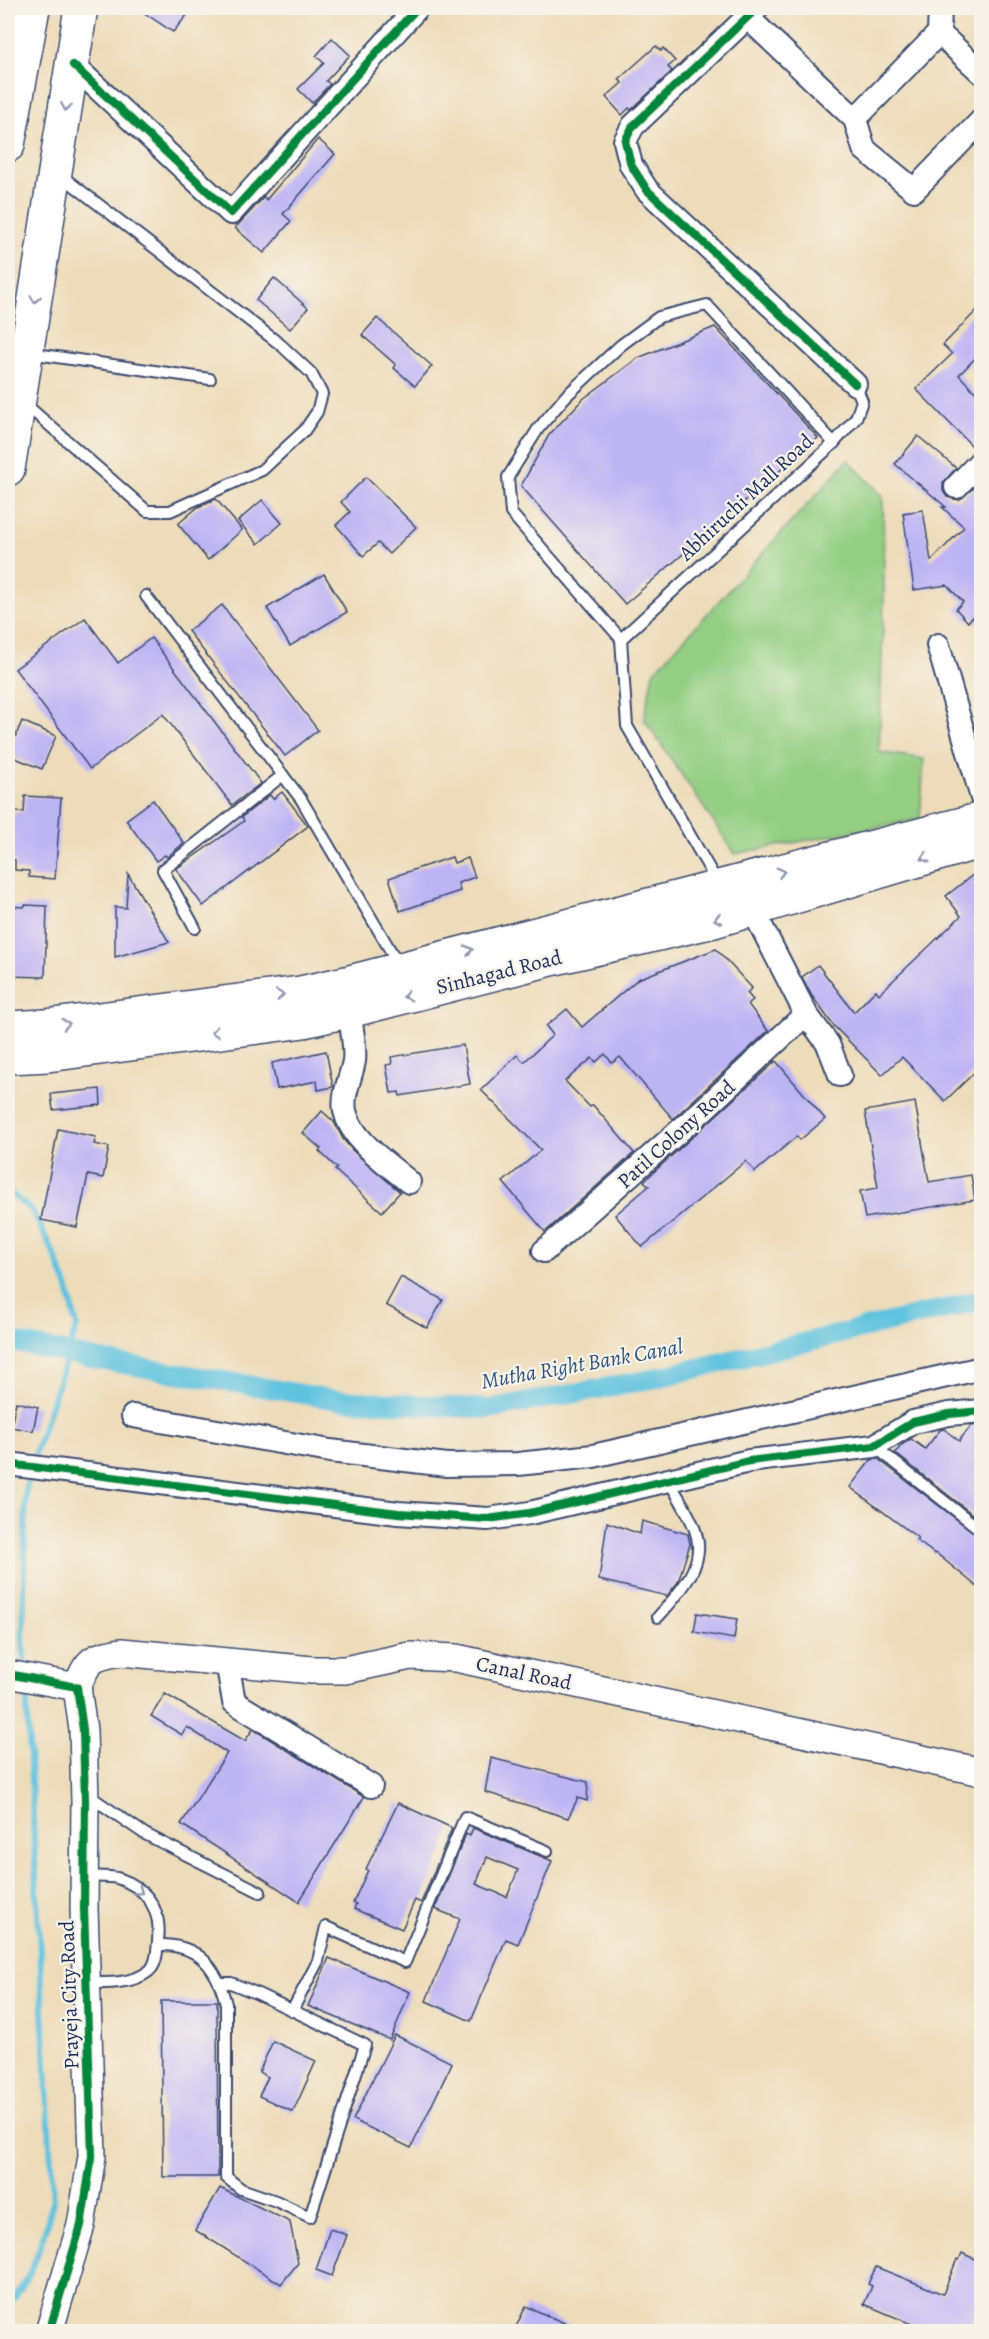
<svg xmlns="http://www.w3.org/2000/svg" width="989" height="2339" font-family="Alegreya,serif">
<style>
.green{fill:#93ce82;stroke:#577e70;stroke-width:1.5}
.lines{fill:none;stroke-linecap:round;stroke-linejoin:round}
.stream{stroke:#5fc2de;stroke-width:6}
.canal{stroke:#5fc2de;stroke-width:20}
.building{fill:#bdb4f4;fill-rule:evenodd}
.service-casing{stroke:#3a496c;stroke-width:14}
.minor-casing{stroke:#3a496c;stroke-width:26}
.tertiary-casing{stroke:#3a496c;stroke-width:30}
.primary-casing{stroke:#3a496c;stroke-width:36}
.trunk-casing{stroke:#3a496c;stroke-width:36}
.service{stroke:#fff;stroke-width:10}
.minor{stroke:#fff;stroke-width:22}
.tertiary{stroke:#fff;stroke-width:27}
.primary{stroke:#fff;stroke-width:33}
.trunk{stroke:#fff;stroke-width:33}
.cycleway-casing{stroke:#f7f3e8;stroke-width:11}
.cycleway{stroke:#00873e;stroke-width:8}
.oneway{stroke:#8d97ae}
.labels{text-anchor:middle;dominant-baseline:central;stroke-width:4.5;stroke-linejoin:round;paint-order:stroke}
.street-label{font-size:21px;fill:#1b2f5e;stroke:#f7f3e8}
.water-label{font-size:22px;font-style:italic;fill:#2c547e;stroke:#f7f3e8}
</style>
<rect width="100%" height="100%" fill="#f7f3e8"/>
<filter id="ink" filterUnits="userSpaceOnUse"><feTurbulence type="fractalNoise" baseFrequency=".0167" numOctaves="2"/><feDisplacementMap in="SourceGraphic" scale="12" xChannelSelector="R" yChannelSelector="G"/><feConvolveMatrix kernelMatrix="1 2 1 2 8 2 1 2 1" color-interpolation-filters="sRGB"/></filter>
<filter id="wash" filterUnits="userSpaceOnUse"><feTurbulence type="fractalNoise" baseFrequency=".008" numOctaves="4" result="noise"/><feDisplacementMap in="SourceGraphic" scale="24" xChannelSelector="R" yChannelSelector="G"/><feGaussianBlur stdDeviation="1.35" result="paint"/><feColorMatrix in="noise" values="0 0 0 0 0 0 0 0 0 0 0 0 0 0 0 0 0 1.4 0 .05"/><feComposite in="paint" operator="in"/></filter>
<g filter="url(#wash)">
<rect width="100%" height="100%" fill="#eddcba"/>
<polygon class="green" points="848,460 883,496 884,593 879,752 924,759 920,819 735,854 644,719 653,673"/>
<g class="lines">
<g class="stream">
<polyline points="8,1191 33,1212 55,1256 68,1289 77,1326 32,1463"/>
<polyline points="25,1672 23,1637 26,1489 30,1473"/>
<path d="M8 2305C35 2277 42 2239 53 2202L26 1685"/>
</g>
<polyline class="canal" points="8,1341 110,1362 338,1400 489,1409 652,1379 982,1300"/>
</g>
<g id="blocks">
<g class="building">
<polygon points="137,8 193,8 173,32"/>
<polygon points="332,38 350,55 326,81 330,84 312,103 298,89 324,63 316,56"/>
<polygon points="656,46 661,51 663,48 675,61 668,67 672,71 631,110 629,108 622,115 606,97 622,83 619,79"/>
<polygon points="318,139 335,154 283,214 291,221 264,253 235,228 264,197 266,200"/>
<polygon points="274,278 308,308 290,329 256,300"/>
<polygon points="981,306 981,352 959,375 981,398 981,447 975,449 916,389 952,354 943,345"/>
<polygon points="377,318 432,366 415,386 394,368 396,365 362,335"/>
<polygon points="715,327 818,438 625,604 521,486 549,435 583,399 638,358"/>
<polygon points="918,436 956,468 943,483 943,491 947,497 959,500 977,485 981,489 981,627 972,617 968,622 956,609 963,602 947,585 914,590 903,513 923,510 931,561 964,527 942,507 946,507 895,464"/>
<polygon points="366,477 416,527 389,554 378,543 363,556 336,525 350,512 341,502"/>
<polygon points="216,499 242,530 208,560 178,524 198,507"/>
<polygon points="262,500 282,523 258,544 238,521"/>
<polygon points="324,574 347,612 290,646 267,608"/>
<polygon points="222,605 318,730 285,756 188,631"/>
<polygon points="85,618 118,663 151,638 261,783 232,805 163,714 90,769 15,669"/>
<polygon points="22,721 56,736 42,769 8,755"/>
<polygon points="282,792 308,826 203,906 176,869 244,821 242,817 270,795 273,799"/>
<polygon points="25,796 61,798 55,879 29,877 29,871 15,870 15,860 8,859 8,816 15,817 15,812 24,812"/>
<polygon points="153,800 184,843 167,857 165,855 156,861 126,820"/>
<polygon points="452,857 454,863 468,858 475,877 458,883 460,891 400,911 389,878"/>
<polygon points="128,874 169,942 115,957 115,907 126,908"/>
<polygon points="974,874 981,883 981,1066 945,1101 902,1057 882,1075 833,1025 812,996 802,977 818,965 854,1012 876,990 879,994 961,916 946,896"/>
<polygon points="25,905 47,906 45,977 8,976 8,906 24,907"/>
<polygon points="716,949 752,988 747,993 753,1000 748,1004 768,1031 673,1119 620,1057 612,1063 605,1054 596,1062 592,1058 565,1081 590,1107 593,1105 634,1153 545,1232 503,1182 541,1150 481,1090 517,1055 524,1062 553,1035 546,1026 567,1009 582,1027 638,979"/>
<polygon points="463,1045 470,1084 400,1096 399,1092 391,1093 386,1065 392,1064 391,1057"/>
<polygon points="326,1051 333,1087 318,1090 317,1081 277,1089 272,1063"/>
<polygon points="776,1061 825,1119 800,1140 797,1136 755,1172 746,1161 642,1247 615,1215 649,1186 644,1181"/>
<polygon points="100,1089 101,1105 53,1110 51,1094"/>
<polygon points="915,1102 929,1182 971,1175 975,1200 865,1218 860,1191 878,1188 865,1111"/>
<polygon points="322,1111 334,1122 343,1139 353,1151 400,1192 382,1212 335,1170 337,1168 319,1151 321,1149 303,1133"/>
<polygon points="58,1129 96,1137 94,1144 109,1147 103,1178 88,1175 77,1227 41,1220"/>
<polygon points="401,1277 443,1300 427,1328 386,1305"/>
<polygon points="16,1402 38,1407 33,1431 11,1427"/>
<polygon points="981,1425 981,1521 895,1453 902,1445 911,1439 925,1449 940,1430 944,1429 959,1441 971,1426"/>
<polygon points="878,1459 981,1538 981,1590 936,1553 935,1554 916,1540 918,1538 850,1487 871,1460"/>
<polygon points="642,1521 688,1534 690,1544 678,1582 667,1596 599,1580 607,1522 640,1534"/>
<polygon points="697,1613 737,1619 734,1639 694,1632"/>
<polygon points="165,1694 245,1741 253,1729 364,1797 299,1902 181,1824 227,1753 187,1727 182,1735 151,1716"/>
<polygon points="491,1758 588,1782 587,1801 578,1798 568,1818 485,1792"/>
<polygon points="398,1803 452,1828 421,1903 415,1900 402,1929 354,1909 356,1904 353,1903 368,1870 366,1869"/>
<path d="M473 1828 552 1861 518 1944 506 1939 471 2021 426 2001 460 1919 435 1909 466 1834 470 1836ZM487 1857 518 1870 507 1897 476 1884Z"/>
<polygon points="329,1958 410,1992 390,2040 308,2006"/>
<polygon points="161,2001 217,2001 218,2177 163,2177"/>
<polygon points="395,2035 452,2063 411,2148 353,2120"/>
<polygon points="273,2041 316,2061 293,2112 259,2096 268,2077 259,2072"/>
<polygon points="220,2188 290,2222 298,2263 281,2284 195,2230"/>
<polygon points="330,2229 347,2235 332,2276 316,2270"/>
<polygon points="962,2253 981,2262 981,2331 928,2331 864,2304 872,2286 868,2284 876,2267 943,2294 957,2259 959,2260"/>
<polygon points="526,2306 582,2331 514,2331"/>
</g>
</g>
</g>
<g filter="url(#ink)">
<use href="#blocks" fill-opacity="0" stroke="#3a496c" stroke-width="1.5"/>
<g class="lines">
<defs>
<g id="service">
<polyline points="29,353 210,379"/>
<polyline points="24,403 147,511 170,511 262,470 304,431 317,412 322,394 311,373 281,345 59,174"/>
<polyline points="146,596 301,799 399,965"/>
<polyline points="621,639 834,443 856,418 862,401 855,384"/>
<polyline points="717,882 627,726 621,639 511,513 508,477 538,429 566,396 621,345 659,317 707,305 834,443"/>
<polyline points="195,928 163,870 283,775"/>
<polyline points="874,1446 982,1531"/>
<path d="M658 1617C679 1593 708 1564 695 1530 689 1512 677 1496 668 1479"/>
<polyline points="88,1795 145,1834 260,1892"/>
<path d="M85 1876C95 1877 107 1876 117 1878 147 1887 162 1910 158 1941 157 1951 157 1964 149 1971 133 1984 105 1984 87 1982"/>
<path d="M158 1945C199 1944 217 1967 226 2004V2177L241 2189 276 2201 310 2217 365 2045 256 1993 231 1983H221"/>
<polyline points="292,2011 318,1961 326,1927 405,1962 465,1817 547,1851"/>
</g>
<g id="minor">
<polyline points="757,8 633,126 625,141 631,165 647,190 855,384"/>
<polyline points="940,8 939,33 982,73"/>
<polyline points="747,17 855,119 864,149 914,190 982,120"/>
<polyline points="73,65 231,213 417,8"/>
<polyline points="855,119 939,33"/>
<polyline points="956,487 982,460"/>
<polyline points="938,645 982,798"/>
<polyline points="753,910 806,1014 828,1044 840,1075"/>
<path d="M349 1011C351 1026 356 1046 354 1061 351 1078 342 1094 345 1111 351 1140 388 1164 409 1182"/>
<polyline points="544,1251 704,1109 806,1014"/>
<polyline points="133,1416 330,1451 447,1465 518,1464 593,1456 982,1368"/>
<polyline points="8,1464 398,1513 488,1519 530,1513 749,1461 874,1446 913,1422 949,1414 982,1411"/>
<polyline points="227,1661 234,1702 371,1786"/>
</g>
<g id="tertiary">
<polyline points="8,1674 77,1687 83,1730 85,1801 84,1908 92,2156 81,2225 49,2332"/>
<path d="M77 1687C88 1659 92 1657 121 1652L312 1670H345L410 1656 456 1658 982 1772"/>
</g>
<g id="primary">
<polyline points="8,1028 45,1026 300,993 350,982 982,819"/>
<polyline points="8,1057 48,1055 304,1021 357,1009 543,961 714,921 982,841"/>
</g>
<g id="trunk">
<polyline points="8,145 33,8"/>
<polyline points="8,469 81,8"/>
</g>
</defs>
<use href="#service" class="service-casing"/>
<use href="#minor" class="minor-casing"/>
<use href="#tertiary" class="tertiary-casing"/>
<use href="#primary" class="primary-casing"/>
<use href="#trunk" class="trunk-casing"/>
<use href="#service" class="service"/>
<use href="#minor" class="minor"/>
<use href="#tertiary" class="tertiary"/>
<use href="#primary" class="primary"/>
<use href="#trunk" class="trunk"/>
<defs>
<g id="cycleway">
<polyline points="757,8 633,126 625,141 631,165 647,190 855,384"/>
<polyline points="73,65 231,213 417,8"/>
<polyline points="8,1464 398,1513 488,1519 530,1513 749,1461 874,1446 913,1422 949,1414 982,1411"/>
<polyline points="8,1674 77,1687 83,1730 85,1801 84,1908 92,2156 81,2225 49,2332"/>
</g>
</defs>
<use href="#cycleway" class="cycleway-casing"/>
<use href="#cycleway" class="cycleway"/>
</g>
<defs><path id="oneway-chevron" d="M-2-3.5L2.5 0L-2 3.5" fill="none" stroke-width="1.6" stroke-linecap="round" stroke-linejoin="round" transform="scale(1.5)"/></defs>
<g class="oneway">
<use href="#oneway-chevron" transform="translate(66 107) rotate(99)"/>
<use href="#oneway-chevron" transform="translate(35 299) rotate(99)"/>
<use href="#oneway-chevron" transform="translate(925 858) rotate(163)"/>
<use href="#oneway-chevron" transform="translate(781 872) rotate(-15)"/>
<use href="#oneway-chevron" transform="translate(718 919) rotate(165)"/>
<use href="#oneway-chevron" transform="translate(469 950) rotate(-14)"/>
<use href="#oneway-chevron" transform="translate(280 995) rotate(-8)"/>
<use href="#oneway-chevron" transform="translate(407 996) rotate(165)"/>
<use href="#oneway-chevron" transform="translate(66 1024) rotate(-8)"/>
<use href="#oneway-chevron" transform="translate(215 1032) rotate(172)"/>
<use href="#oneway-chevron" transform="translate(139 1891) rotate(37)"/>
</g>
</g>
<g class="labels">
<g class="street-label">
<text transform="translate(746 497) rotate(-43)">Abhiruchi Mall Road</text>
<text transform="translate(499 972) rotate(-14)">Sinhagad Road</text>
<text transform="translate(676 1134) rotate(-42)">Patil Colony Road</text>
<text transform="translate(524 1673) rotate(12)">Canal Road</text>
<text transform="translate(69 1995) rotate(-92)">Prayeja City Road</text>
</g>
<g class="water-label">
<text transform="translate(582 1364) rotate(-10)">Mutha Right Bank Canal</text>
</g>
</g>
<rect width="989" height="2339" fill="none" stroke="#f7f3e8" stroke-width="30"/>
</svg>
